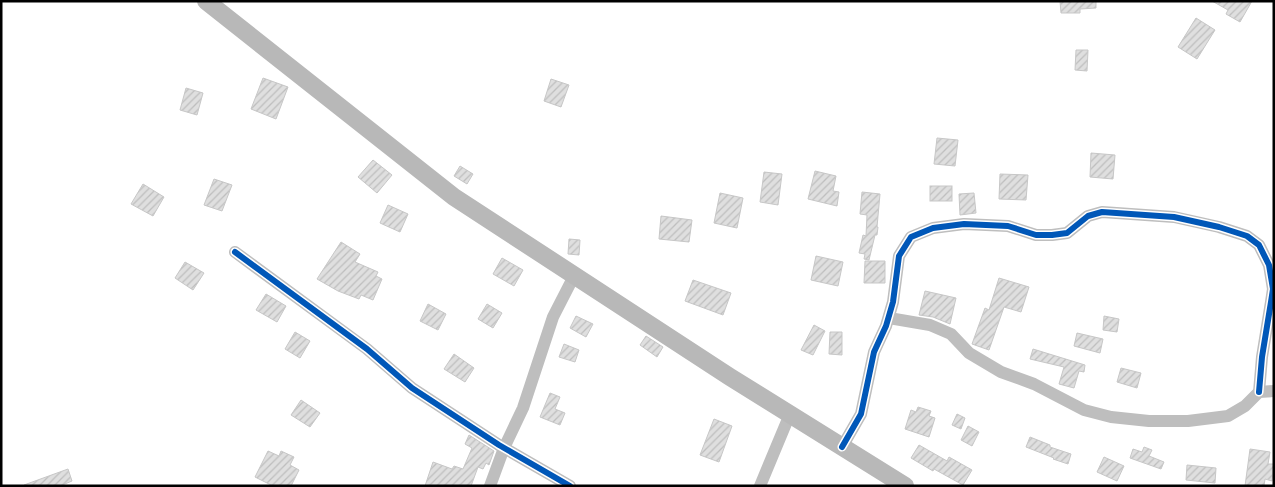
<svg xmlns="http://www.w3.org/2000/svg" width="1275" height="487" font-family="'Roboto Condensed',sans-serif">
<style>
.building{fill:url(#building-hatch);stroke:#c7c7c7}
.lines{fill:none;stroke-linecap:round;stroke-linejoin:round}
.street{stroke:#bebebe;stroke-width:12}
.secondary{stroke:#b8b8b8;stroke-width:18}
.cycleway-casing{stroke:#fff;stroke-width:9}
.cycleway{stroke:#0057b8;stroke-width:6}
</style>
<defs>
<pattern id="building-hatch" width="6" height="6" patternUnits="userSpaceOnUse" patternTransform="scale(1.25)"><rect width="6" height="6" fill="#dfdfdf"/><path d="M-1 1l2-2M0 6l6-6M5 7l2-2" fill="none" stroke="#bebebe"/></pattern>
</defs>
<rect width="100%" height="100%" fill="#fff"/>
<g class="building">
<polygon points="1060,1 1096,1 1096,8 1080,9 1080,13 1061,13"/>
<polygon points="1212,1 1252,1 1240,22 1226,14 1228,10"/>
<polygon points="1196,18 1215,30 1197,59 1178,47"/>
<polygon points="1076,50 1088,50 1087,71 1075,70"/>
<polygon points="263,78 288,87 276,119 251,109"/>
<polygon points="551,79 569,85 561,107 544,101"/>
<polygon points="186,88 203,93 197,115 180,110"/>
<polygon points="937,138 958,140 955,166 934,164"/>
<polygon points="1091,153 1115,155 1113,179 1090,177"/>
<polygon points="373,160 392,175 377,193 358,177"/>
<polygon points="460,166 473,174 467,184 454,176"/>
<polygon points="815,171 836,176 833,191 839,192 837,206 808,199"/>
<polygon points="764,172 782,174 778,205 760,202"/>
<polygon points="1000,174 1028,175 1026,200 999,199"/>
<polygon points="214,179 232,185 222,211 204,205"/>
<polygon points="143,184 164,197 153,216 131,204"/>
<rect x="930" y="186" width="22" height="15"/>
<polygon points="862,192 880,194 877,227 878,227 877,235 875,235 869,260 864,259 865,254 859,253 863,235 866,236 867,215 860,214"/>
<polygon points="720,193 743,198 737,228 714,223"/>
<polygon points="974,193 976,213 960,215 959,194"/>
<polygon points="388,205 408,214 400,232 380,223"/>
<polygon points="661,216 692,220 689,242 659,239"/>
<polygon points="569,239 580,240 579,255 568,254"/>
<polygon points="341,242 360,254 355,262 378,272 376,276 382,279 373,300 361,295 359,299 338,291 317,279"/>
<polygon points="816,256 843,262 838,286 811,280"/>
<polygon points="502,258 523,270 514,286 493,274"/>
<polygon points="865,261 885,261 885,283 864,283"/>
<polygon points="185,262 204,273 193,290 175,278"/>
<polygon points="999,278 1029,287 1021,312 1004,307 989,350 972,344 985,308 989,310"/>
<polygon points="693,280 731,293 723,315 685,301"/>
<polygon points="925,291 956,298 950,324 933,317 919,315"/>
<polygon points="266,294 286,306 277,322 256,310"/>
<polygon points="428,304 446,314 438,330 420,321"/>
<polygon points="487,304 502,313 493,328 478,319"/>
<polygon points="576,316 593,324 586,337 570,328"/>
<polygon points="1104,316 1119,319 1117,332 1103,330"/>
<polygon points="814,325 825,331 813,355 801,350"/>
<polygon points="295,332 310,341 300,358 285,349"/>
<polygon points="830,332 842,332 842,355 829,354"/>
<polygon points="1077,333 1103,339 1100,353 1074,346"/>
<polygon points="646,336 663,347 657,357 640,345"/>
<polygon points="564,344 579,350 575,362 559,357"/>
<polygon points="1033,349 1085,365 1084,372 1079,371 1074,388 1059,384 1064,367 1030,359"/>
<polygon points="454,354 474,368 465,382 444,369"/>
<polygon points="1121,368 1141,373 1137,388 1117,382"/>
<polygon points="550,393 560,397 555,409 565,413 560,425 540,417"/>
<polygon points="301,400 320,413 310,427 291,415"/>
<polygon points="918,407 931,411 929,416 935,418 929,437 905,429 911,410 916,412"/>
<polygon points="957,414 965,418 961,429 952,425"/>
<polygon points="714,419 732,426 719,462 700,455"/>
<polygon points="968,426 979,432 972,446 961,440"/>
<polygon points="469,435 494,451 489,465 486,463 483,469 478,467 471,486 425,486 433,462 452,469 454,466 463,469 472,448 465,444"/>
<polygon points="1030,437 1050,445 1050,447 1071,454 1068,464 1053,459 1054,458 1026,447"/>
<polygon points="919,445 947,461 949,457 972,470 963,485 934,469 933,471 911,458"/>
<polygon points="1144,447 1152,450 1149,456 1164,462 1161,469 1130,458 1133,449 1142,452"/>
<polygon points="1250,449 1270,452 1268,464 1274,464 1272,481 1265,479 1264,486 1245,486"/>
<polygon points="268,451 279,456 281,451 294,457 290,465 299,470 291,486 273,486 255,477"/>
<polygon points="1104,457 1124,466 1117,481 1097,472"/>
<polygon points="1187,465 1216,468 1215,483 1186,480"/>
<polygon points="68,469 72,481 60,486 25,486 24,485"/>
</g>
<g class="lines">
<g class="street">
<polyline points="235,252 367,349 412,388 499,445 570,486"/>
<polyline points="889,318 930,325 951,334 969,353 1001,372 1034,384 1084,410 1111,417 1149,421 1188,421 1228,416 1245,406 1259,392 1274,391"/>
<polyline points="842,447 861,414 874,352 886,326 893,302 899,256 911,237 933,228 964,224 1008,226 1036,235 1052,235 1067,233 1088,216 1102,212 1174,217 1219,227 1247,236 1259,245 1269,265 1273,289 1271,302 1262,357 1259,392"/>
<polyline points="490,486 504,448 523,408 553,317 574,276"/>
<polyline points="760,486 790,414"/>
</g>
<polyline class="secondary" points="206,1 454,197 730,377 905,486"/>
<defs>
<g id="cycleway">
<polyline points="235,252 367,349 412,388 499,445 570,486"/>
<polyline points="842,447 861,414 874,352 886,326 893,302 899,256 911,237 933,228 964,224 1008,226 1036,235 1052,235 1067,233 1088,216 1102,212 1174,217 1219,227 1247,236 1259,245 1269,265 1273,289 1271,302 1262,357 1259,392"/>
</g>
</defs>
<use href="#cycleway" class="cycleway-casing"/>
<use href="#cycleway" class="cycleway"/>
</g>
<rect width="1275" height="487" fill="none" stroke="#000000" stroke-width="5"/>
</svg>
